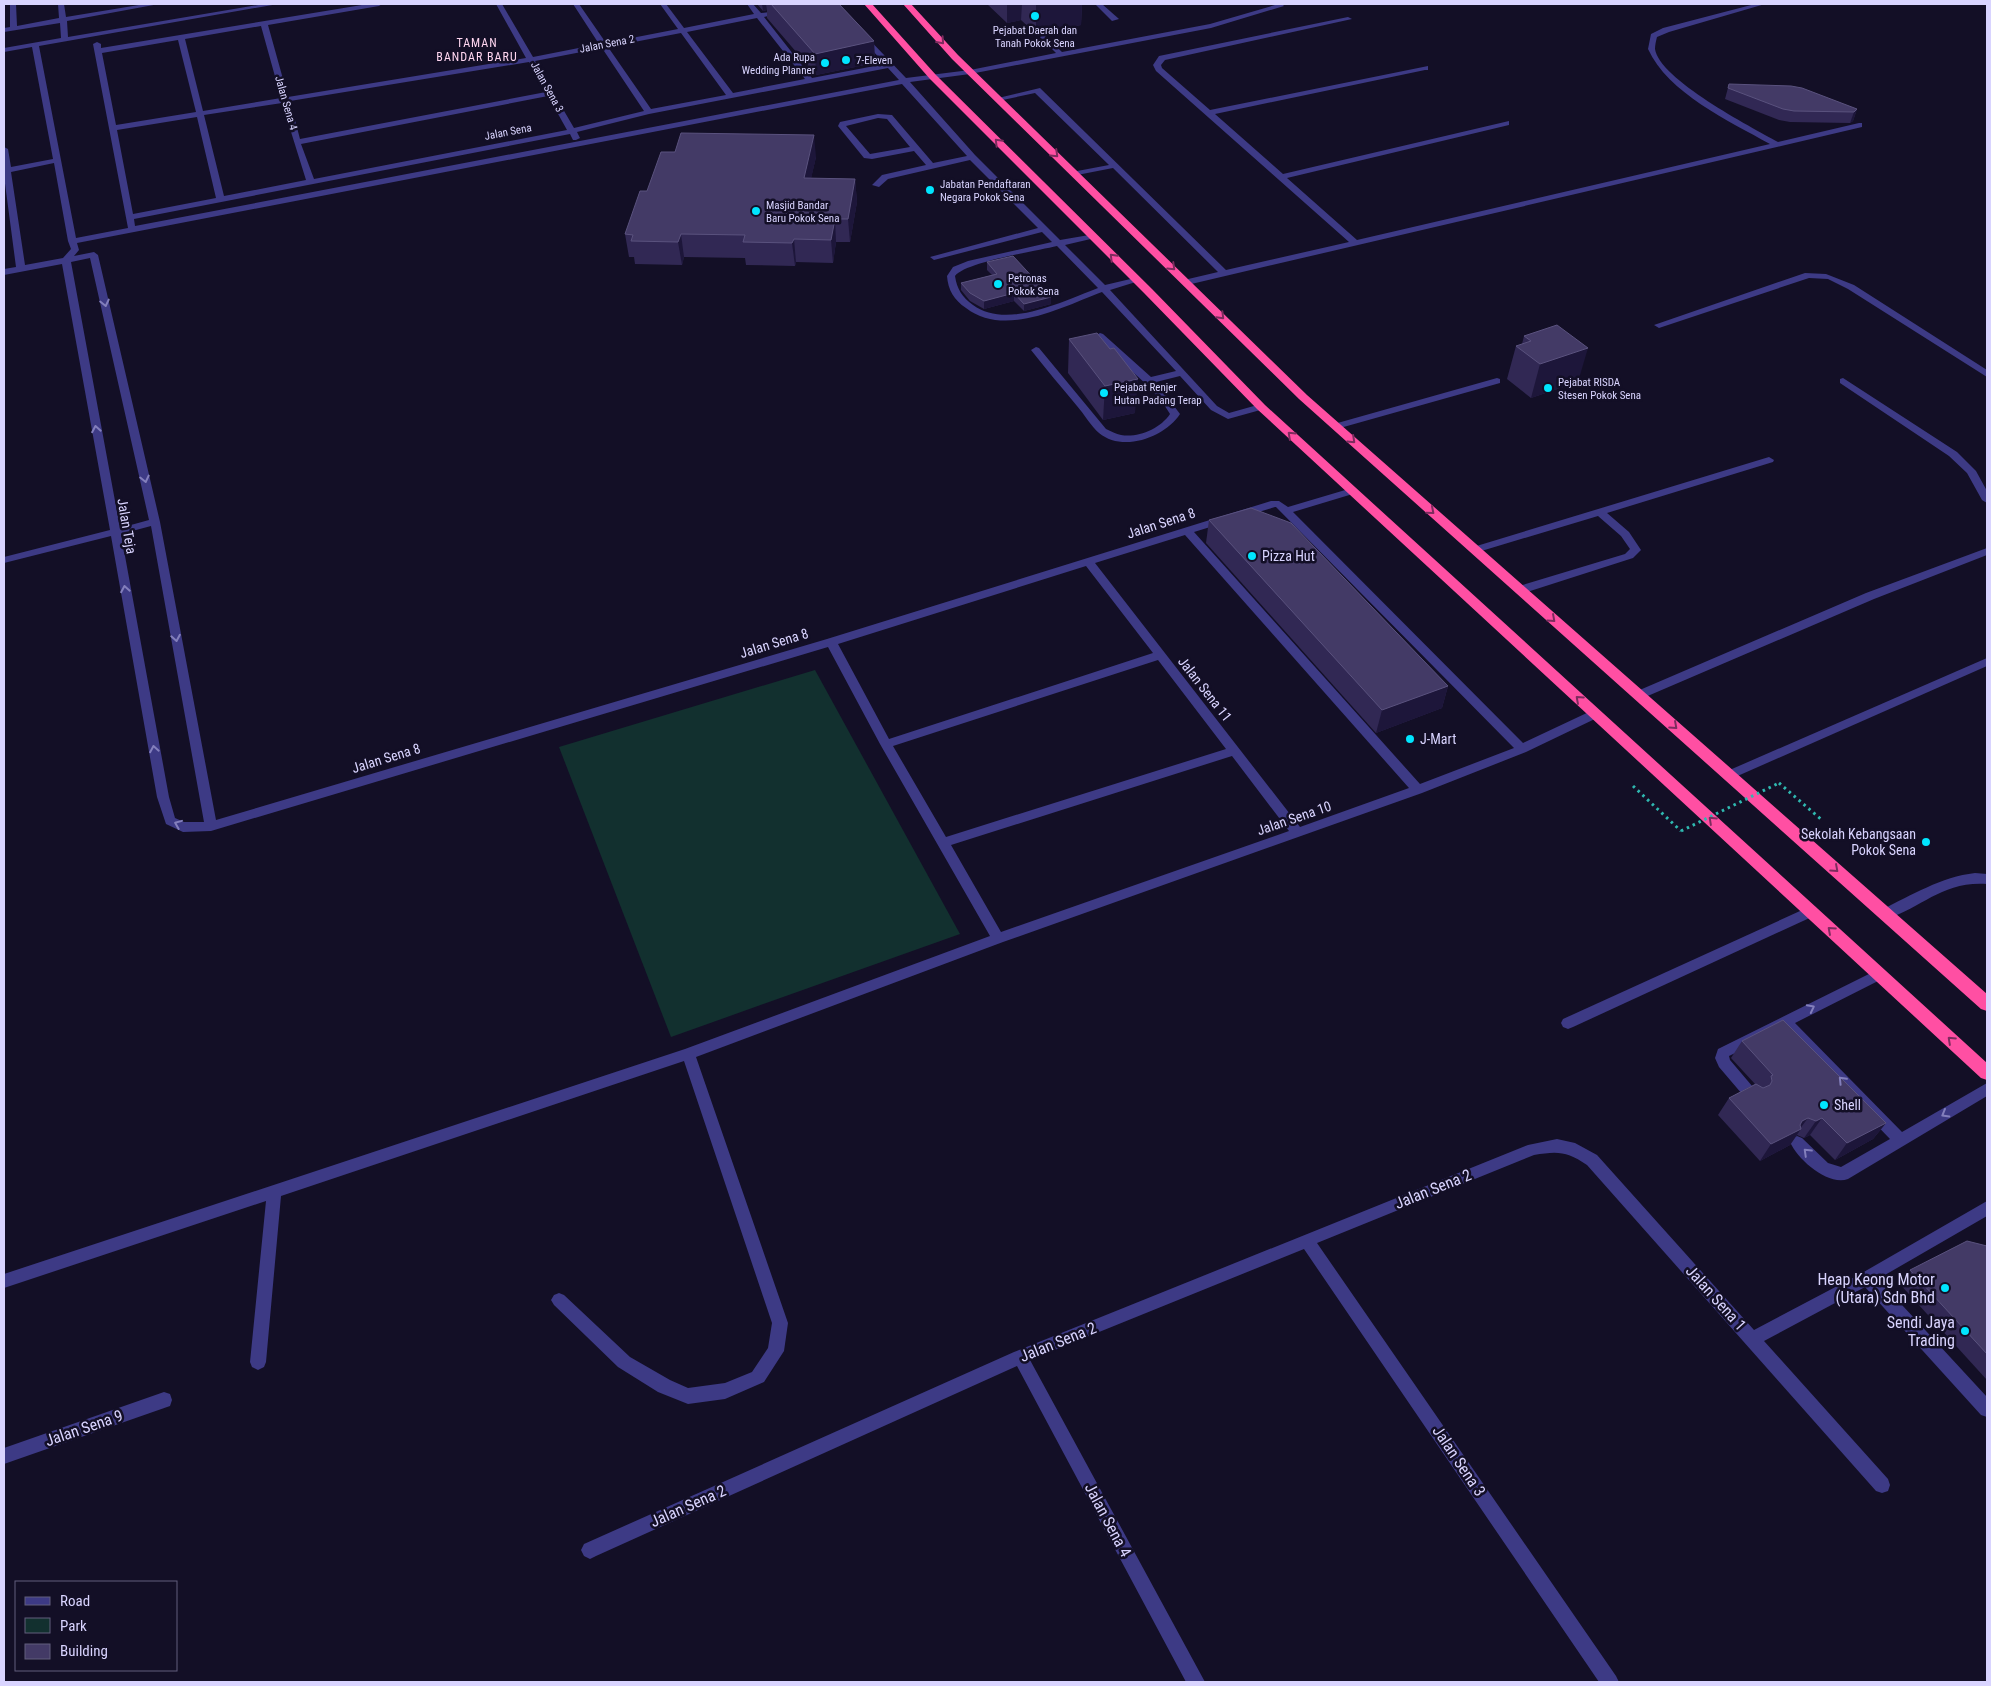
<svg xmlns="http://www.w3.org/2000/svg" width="1991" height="1686" font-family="'Roboto Condensed',sans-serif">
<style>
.green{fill:#12302f}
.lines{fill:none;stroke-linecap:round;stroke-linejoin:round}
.path{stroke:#2fb8b0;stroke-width:3;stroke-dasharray:2.5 4;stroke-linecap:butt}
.minor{fill:#3d3a85;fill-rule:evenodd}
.highway{fill:#ff4fa3;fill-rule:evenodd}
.path-bridge{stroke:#2fb8b0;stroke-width:3;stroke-dasharray:2.5 4;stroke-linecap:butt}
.wall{fill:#312854}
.shaded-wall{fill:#1d163a}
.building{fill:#433a66;stroke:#5a527e}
.oneway{stroke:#7d2c5e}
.oneway2{stroke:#837fbc}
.poi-dot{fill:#00e5ff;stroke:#130f26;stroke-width:2}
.labels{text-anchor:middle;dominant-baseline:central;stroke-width:5;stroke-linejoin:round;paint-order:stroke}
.far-poi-label{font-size:11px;fill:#d9d4ff;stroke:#130f26;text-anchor:start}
.far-street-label{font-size:11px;fill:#d9d4ff;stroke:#130f26}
.far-neighbourhood-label{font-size:12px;letter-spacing:1px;fill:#ffd6f0;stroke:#130f26}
.street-label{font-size:14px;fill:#d9d4ff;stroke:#130f26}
.poi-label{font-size:14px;fill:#d9d4ff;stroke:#130f26;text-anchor:start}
.near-street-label{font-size:16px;fill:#d9d4ff;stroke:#130f26}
.near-poi-label{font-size:16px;fill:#d9d4ff;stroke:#130f26;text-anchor:end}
</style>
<rect width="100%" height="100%" fill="#130f26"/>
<polygon class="green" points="815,670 960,934 671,1037 559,747"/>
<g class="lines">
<g class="path">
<polyline points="1779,783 1823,821"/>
<polyline points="1633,786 1681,831"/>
</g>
<g class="minor">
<path d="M10 4H16L17 26 59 18 58 4H64L66 17 145 4H159L67 21 68 37 264 4H278L39 46 76 238 128 228 93 44 97 42 101 44V48L368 4H382L379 6 268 25 288 97 526 58 496 4H502L533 57 599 44 573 4H579L606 43 678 29 660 4H666L684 28 754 14 747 4H753L761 13 785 10V12L764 17 812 78 885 64 860 37V33H863L906 78 970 70 1056 53 1040 37 1044 35 1062 52 1210 24 1275 5V4H1282L1284 6 1211 28 970 74 910 82 975 155 1060 240 1095 234V238L1065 245 1105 285 1139 277V281L1110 290 1217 406 1229 413 1261 404 1266 407 1264 409 1228 419 1211 410 1180 376 1156 382 1180 414C1165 437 1123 453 1099 433 1091 426 1084 414 1077 406 1062 388 1046 369 1031 350L1036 347 1039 348 1106 429C1111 431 1116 434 1121 435 1138 438 1160 429 1170 414 1150 380 1119 365 1095 336L1100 333 1103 334 1151 377 1176 371 1102 292C1062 307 1005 338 966 308 954 300 948 290 947 276L953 267 968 261 1052 242 1042 232 934 260 930 257 1038 228 970 160 888 179 879 187 872 185 882 175 926 165 914 151 872 159 864 158 838 126 840 122 878 114 892 115 933 163 967 156 902 84 77 243 79 250 74 256 94 252 98 255 160 522 216 820 827 639 1271 501H1279L1288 507 1352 488 1357 491 1356 493 1293 512 1523 743 1591 711 1595 710 1601 714 1599 717 1526 752 1422 793 1003 942 696 1057 788 1323 784 1351 764 1382 725 1399 688 1404 658 1392 618 1367 554 1305 551 1300 554 1295 559 1293 564 1295 630 1357 670 1380 688 1388 725 1383 752 1372 768 1348 772 1323 684 1061 281 1196 266 1362 264 1367 258 1370 252 1367 250 1362 266 1201 4 1288V1274L685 1049 990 936 880 744 828 647 211 831 183 832 166 824 157 797 111 536 4 563V557L110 530 62 264 4 275V269L16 267 4 176V147L8 149 11 167 53 159 32 47 4 52V48L61 38 60 23 4 32V28L10 27ZM757 18 805 79 733 93 687 32ZM261 26 281 98 203 111 185 39ZM681 33 726 95 651 109 608 47ZM178 40 196 112 116 125 102 53ZM602 48 644 111 574 128 535 61ZM529 62 546 92 300 139 290 101ZM888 68 899 80 135 226 134 219 570 134 573 140H576L580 138 577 132 649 114ZM548 96 567 130 314 179 301 144ZM282 103 306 180 224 196 204 115ZM197 117 216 198 133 214 117 130ZM878 118 887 119 910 147 870 154 846 126ZM54 163 68 241 71 249 63 258 25 265 11 172ZM1057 246 1098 288C1063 301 1007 330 973 305 962 297 957 289 955 276 966 262 1036 251 1057 246ZM90 258 149 520 120 528 71 262ZM1275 507H1276L1514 748 1420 784 1194 532ZM151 526 204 822H184L175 818 169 797 121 534ZM1185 535 1409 788 1300 827 1095 563ZM1086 566 1153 653 889 739 838 644ZM1158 660 1226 749 946 837 893 746ZM1232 756 1289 831 1001 932 951 845Z"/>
<polygon points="1095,4 1102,4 1119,19 1112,21"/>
<path d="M1755 4H1765L1669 32 1657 37C1656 41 1655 45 1655 49 1659 79 1751 127 1778 142L1859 123H1862V127L1187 285 1184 284V280L1218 272 1113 168 1072 176V172L1109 165 1035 93 998 101 994 99 1040 88 1226 270 1349 242 1156 71 1153 65 1159 56 1348 17 1352 19 1165 60 1161 65 1162 68 1210 110 1428 66V70H1425L1215 114 1283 174 1509 121V125L1287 178 1357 240 1770 144C1729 121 1668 93 1648 49L1651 34 1663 28Z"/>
<polygon points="1805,273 1826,274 1854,285 1987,370 1987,377 1848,289 1828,279 1809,278 1659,328 1654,325"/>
<polygon points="1497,378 1500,379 1500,383 1340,428 1337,429 1332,426 1334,424"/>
<polygon points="1843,378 1957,452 1976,471 1987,491 1987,503 1982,500 1967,473 1949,456 1840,383 1840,379"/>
<polygon points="1769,457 1774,460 1773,462 1607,513 1629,532 1641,550 1633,558 1524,593 1516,593 1515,590 1516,587 1625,554 1630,549 1621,536 1598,516 1478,552 1474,553 1469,550 1470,548"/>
<polygon points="1987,548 1987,555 1874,599 1643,698 1639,699 1633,695 1635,692 1866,593"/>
<polygon points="1987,658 1987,666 1733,778 1729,779 1723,775 1725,772"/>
<path d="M1975 873 1987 874V884C1942 881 1924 907 1886 919L1881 918 1880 914 1881 910C1912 895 1941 877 1975 873Z"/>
<polygon points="1811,906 1816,907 1817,911 1816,915 1573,1027 1568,1029 1563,1027 1561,1023 1563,1019"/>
<path d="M1879 969 1884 970 1886 974 1884 978 1795 1023 1902 1132 1987 1083V1096L1848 1179C1828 1186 1798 1160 1790 1142L1792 1138 1797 1136 1802 1138 1828 1163 1841 1167 1890 1139 1784 1029 1729 1056 1730 1060 1758 1093 1760 1097 1758 1101 1753 1103 1748 1101 1719 1067 1715 1058 1718 1049Z"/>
<path d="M1557 1139 1575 1143 1597 1155 1754 1330 1862 1273 1987 1201V1216L1878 1279 1987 1397V1417L1981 1415 1865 1287 1764 1341 1888 1479 1890 1485 1888 1491 1882 1493 1876 1491 1587 1165C1567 1151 1557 1151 1534 1155L1317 1243 1616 1676 1619 1682H1599L1304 1249 1030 1360 1205 1682H1186L1017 1366 596 1556 590 1559 584 1556 581 1550 584 1544 1014 1352 1528 1145Z"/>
<polygon points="164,1392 170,1394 172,1400 170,1406 4,1464 4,1448"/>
</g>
<g class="highway">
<polygon points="864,4 872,4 936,75 1152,289 1265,405 1987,1063 1987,1080 1981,1078 1257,409 1144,293 930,79"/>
<polygon points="903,4 911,4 958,55 1307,395 1987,994 1987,1011 1981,1009 1299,399 952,59"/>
</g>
<polyline class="path-bridge" points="1681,831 1779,783"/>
</g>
<g class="wall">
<polygon points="757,4 839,4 874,41 875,63 816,75 767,18 767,10 763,11"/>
<polygon points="987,4 1082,4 1081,25 1036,34 1021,20 1007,23"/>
<polygon points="1729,84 1857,109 1853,121 1850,123 1790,122 1779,120 1725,99"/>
<polygon points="816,157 811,178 855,179 857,202 850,242 836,242 833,263 796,262 795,266 746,265 745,258 684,257 682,265 635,264 634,257 629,257 625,234 647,191"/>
<polygon points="987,262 1051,304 1024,311 1014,301 984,309 970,301 961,290 961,283 992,275 987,270"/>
<polygon points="1557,325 1578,382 1531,398 1507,379 1516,346 1522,344 1524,336"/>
<polygon points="1069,339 1135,413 1103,420 1068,373"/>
<polygon points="1209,520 1448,686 1442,708 1376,733 1206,543"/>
<polygon points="1742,1041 1886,1123 1873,1139 1835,1160 1810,1135 1804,1138 1797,1135 1790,1145 1760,1161 1718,1115 1729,1098 1755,1084 1731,1058"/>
<polygon points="1987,1246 1987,1380 1898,1282 1910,1270"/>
</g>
<g class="shaded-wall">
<polygon points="762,4 766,4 767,10 763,11"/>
<polygon points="1007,4 1022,4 1021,20 1007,23"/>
<polygon points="1036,4 1082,4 1081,25 1036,34"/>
<polygon points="874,41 875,63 816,75 815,54"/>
<polygon points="1857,109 1853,121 1850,123 1854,112"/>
<polygon points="814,135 816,157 806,201 804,178"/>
<polygon points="855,179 857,202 850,242 848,219"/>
<polygon points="835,219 836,242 833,263 831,240"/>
<polygon points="681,234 684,257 682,265 678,242"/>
<polygon points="794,239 796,262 795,266 792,243"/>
<polygon points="1014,293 1014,301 984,309 984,301"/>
<polygon points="1051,297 1051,304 1024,311 1024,304"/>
<polygon points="1588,348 1578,382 1531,398 1540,364"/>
<polygon points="1138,379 1135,413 1103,420 1105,386"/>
<polygon points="1448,686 1442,708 1376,733 1382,710"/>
<polygon points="1808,1118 1799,1130 1801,1129 1790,1145 1760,1161 1771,1144 1802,1121"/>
<polygon points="1822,1118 1810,1135 1804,1138 1816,1121"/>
<polygon points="1886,1123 1873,1139 1835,1160 1847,1143"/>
</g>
<g class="building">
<polygon points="771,4 839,4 874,41 815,54"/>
<polygon points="1729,84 1791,86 1802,88 1857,109 1854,112 1794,111 1783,109 1728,88"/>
<polygon points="681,133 814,135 804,178 855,179 848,219 835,219 831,240 794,239 792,243 743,242 745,235 681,234 678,242 631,241 633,235 625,234 640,191 647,191 661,152 675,152"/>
<polygon points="1013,256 1051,297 1024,304 1014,293 984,301 970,293 961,283 997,274 987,262"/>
<polygon points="1557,325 1588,348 1540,364 1516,346 1531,341 1524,336"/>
<polygon points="1097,333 1110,349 1114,348 1138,379 1105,386 1069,339"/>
<polygon points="1251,508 1291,523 1448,686 1382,710 1209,520"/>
<polygon points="1783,1020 1886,1123 1847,1143 1822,1118 1816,1121 1808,1118 1802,1121 1800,1125 1801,1129 1771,1144 1729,1098 1756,1084 1763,1088 1770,1085 1772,1081 1771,1076 1773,1075 1742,1041"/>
<polygon points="1967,1241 1987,1246 1987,1354 1910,1270"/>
</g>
<defs><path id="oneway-chevron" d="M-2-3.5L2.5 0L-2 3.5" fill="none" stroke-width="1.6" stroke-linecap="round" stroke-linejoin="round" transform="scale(1.25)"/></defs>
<g class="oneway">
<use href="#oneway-chevron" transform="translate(941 41) rotate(48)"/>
<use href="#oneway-chevron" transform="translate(998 142) rotate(-135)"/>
<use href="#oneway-chevron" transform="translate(1055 154) rotate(44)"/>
<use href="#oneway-chevron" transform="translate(1113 257) rotate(-135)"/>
<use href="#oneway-chevron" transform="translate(1172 267) rotate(44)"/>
<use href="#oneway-chevron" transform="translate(1221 316) rotate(45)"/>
<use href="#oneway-chevron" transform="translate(1291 435) rotate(-137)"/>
<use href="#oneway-chevron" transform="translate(1352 440) rotate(43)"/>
<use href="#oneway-chevron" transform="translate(1431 511) rotate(41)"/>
<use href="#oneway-chevron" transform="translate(1552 619) rotate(42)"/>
<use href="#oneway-chevron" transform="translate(1579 699) rotate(-138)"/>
<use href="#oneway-chevron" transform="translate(1674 726) rotate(42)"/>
<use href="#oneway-chevron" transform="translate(1712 820) rotate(-137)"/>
<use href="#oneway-chevron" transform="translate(1835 869) rotate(42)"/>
<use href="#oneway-chevron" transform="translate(1831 930) rotate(-138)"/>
<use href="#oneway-chevron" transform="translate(1951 1040) rotate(-137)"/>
</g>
<g class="oneway2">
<use href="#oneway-chevron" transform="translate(105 303) rotate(77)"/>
<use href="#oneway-chevron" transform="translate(96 429) rotate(-100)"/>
<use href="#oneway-chevron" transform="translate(145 479) rotate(77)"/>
<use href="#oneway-chevron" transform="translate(125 589) rotate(-100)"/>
<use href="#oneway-chevron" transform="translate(176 638) rotate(80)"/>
<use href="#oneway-chevron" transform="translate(154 749) rotate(-100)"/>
<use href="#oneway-chevron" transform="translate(178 824) rotate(-158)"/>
<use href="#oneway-chevron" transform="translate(1811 1008) rotate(-27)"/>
<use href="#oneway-chevron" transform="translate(1842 1080) rotate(-134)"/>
<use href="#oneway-chevron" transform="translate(1945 1114) rotate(150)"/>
<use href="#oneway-chevron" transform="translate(1807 1152) rotate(-136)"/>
</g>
<g class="poi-dot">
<circle cx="1035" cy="16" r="5"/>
<circle cx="846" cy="60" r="5"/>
<circle cx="825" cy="63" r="5"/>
<circle cx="930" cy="190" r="5"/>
<circle cx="756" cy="211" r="5"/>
<circle cx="998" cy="284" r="5"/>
<circle cx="1548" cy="388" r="5"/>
<circle cx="1104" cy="393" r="5"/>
<circle cx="1252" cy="556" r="5"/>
<circle cx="1410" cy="739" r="5"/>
<circle cx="1926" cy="842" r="5"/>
<circle cx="1824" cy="1105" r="5"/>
<circle cx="1945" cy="1288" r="5"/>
<circle cx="1965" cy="1331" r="5"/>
</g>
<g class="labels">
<g class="far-poi-label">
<text x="1035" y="30" text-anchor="middle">Pejabat Daerah dan<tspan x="1035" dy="13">Tanah Pokok Sena</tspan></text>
<text x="815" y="57" text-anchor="end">Ada Rupa<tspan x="815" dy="13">Wedding Planner</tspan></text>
<text x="856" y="60">7-Eleven</text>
<text x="940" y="184">Jabatan Pendaftaran<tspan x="940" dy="13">Negara Pokok Sena</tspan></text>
<text x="766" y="205">Masjid Bandar<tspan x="766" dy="13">Baru Pokok Sena</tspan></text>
<text x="1008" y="278">Petronas<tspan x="1008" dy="13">Pokok Sena</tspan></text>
<text x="1558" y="382">Pejabat RISDA<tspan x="1558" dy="13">Stesen Pokok Sena</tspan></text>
<text x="1114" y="387">Pejabat Renjer<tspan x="1114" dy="13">Hutan Padang Terap</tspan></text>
</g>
<g class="far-street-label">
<text transform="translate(607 44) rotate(-11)">Jalan Sena 2</text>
<text transform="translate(547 87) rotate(61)">Jalan Sena 3</text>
<text transform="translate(286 103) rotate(74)">Jalan Sena 4</text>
<text transform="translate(508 132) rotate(-11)">Jalan Sena</text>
</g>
<g class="far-neighbourhood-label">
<text x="477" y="43">TAMAN<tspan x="477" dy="14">BANDAR BARU</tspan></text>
</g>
<g class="street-label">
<text transform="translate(1161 523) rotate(-18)">Jalan Sena 8</text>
<text transform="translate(127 526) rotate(80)">Jalan Teja</text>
<text transform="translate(774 643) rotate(-17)">Jalan Sena 8</text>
<text transform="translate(1205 689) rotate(52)">Jalan Sena 11</text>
<text transform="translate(386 758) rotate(-17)">Jalan Sena 8</text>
<text transform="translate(1294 818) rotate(-19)">Jalan Sena 10</text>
</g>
<g class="poi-label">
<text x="1262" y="556">Pizza Hut</text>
<text x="1420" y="739">J-Mart</text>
<text x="1916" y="834" text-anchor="end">Sekolah Kebangsaan<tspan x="1916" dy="16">Pokok Sena</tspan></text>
<text x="1834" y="1105">Shell</text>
</g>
<g class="near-street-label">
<text transform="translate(1433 1189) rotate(-22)">Jalan Sena 2</text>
<text transform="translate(1716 1298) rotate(48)">Jalan Sena 1</text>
<text transform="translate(1058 1342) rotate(-22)">Jalan Sena 2</text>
<text transform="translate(84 1428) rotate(-19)">Jalan Sena 9</text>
<text transform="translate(1459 1461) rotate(56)">Jalan Sena 3</text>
<text transform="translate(688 1506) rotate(-24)">Jalan Sena 2</text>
<text transform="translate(1108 1520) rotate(62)">Jalan Sena 4</text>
</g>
<g class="near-poi-label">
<text x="1935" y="1279">Heap Keong Motor<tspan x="1935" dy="18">(Utara) Sdn Bhd</tspan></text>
<text x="1955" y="1322">Sendi Jaya<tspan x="1955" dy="18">Trading</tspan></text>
</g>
</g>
<rect width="1991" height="1686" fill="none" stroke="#d9d4ff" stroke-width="10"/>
<rect x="15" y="1581" width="162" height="90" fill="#130f26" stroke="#625e7d"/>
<rect x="25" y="1597" width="25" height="8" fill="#3d3a85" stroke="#625e7d"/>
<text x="60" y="1606" font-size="15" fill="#d9d4ff">Road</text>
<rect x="25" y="1618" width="25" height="15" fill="#12302f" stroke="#625e7d"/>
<text x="60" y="1631" font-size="15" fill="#d9d4ff">Park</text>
<rect x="25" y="1644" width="25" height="15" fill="#433a66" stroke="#625e7d"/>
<text x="60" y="1656" font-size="15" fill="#d9d4ff">Building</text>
</svg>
